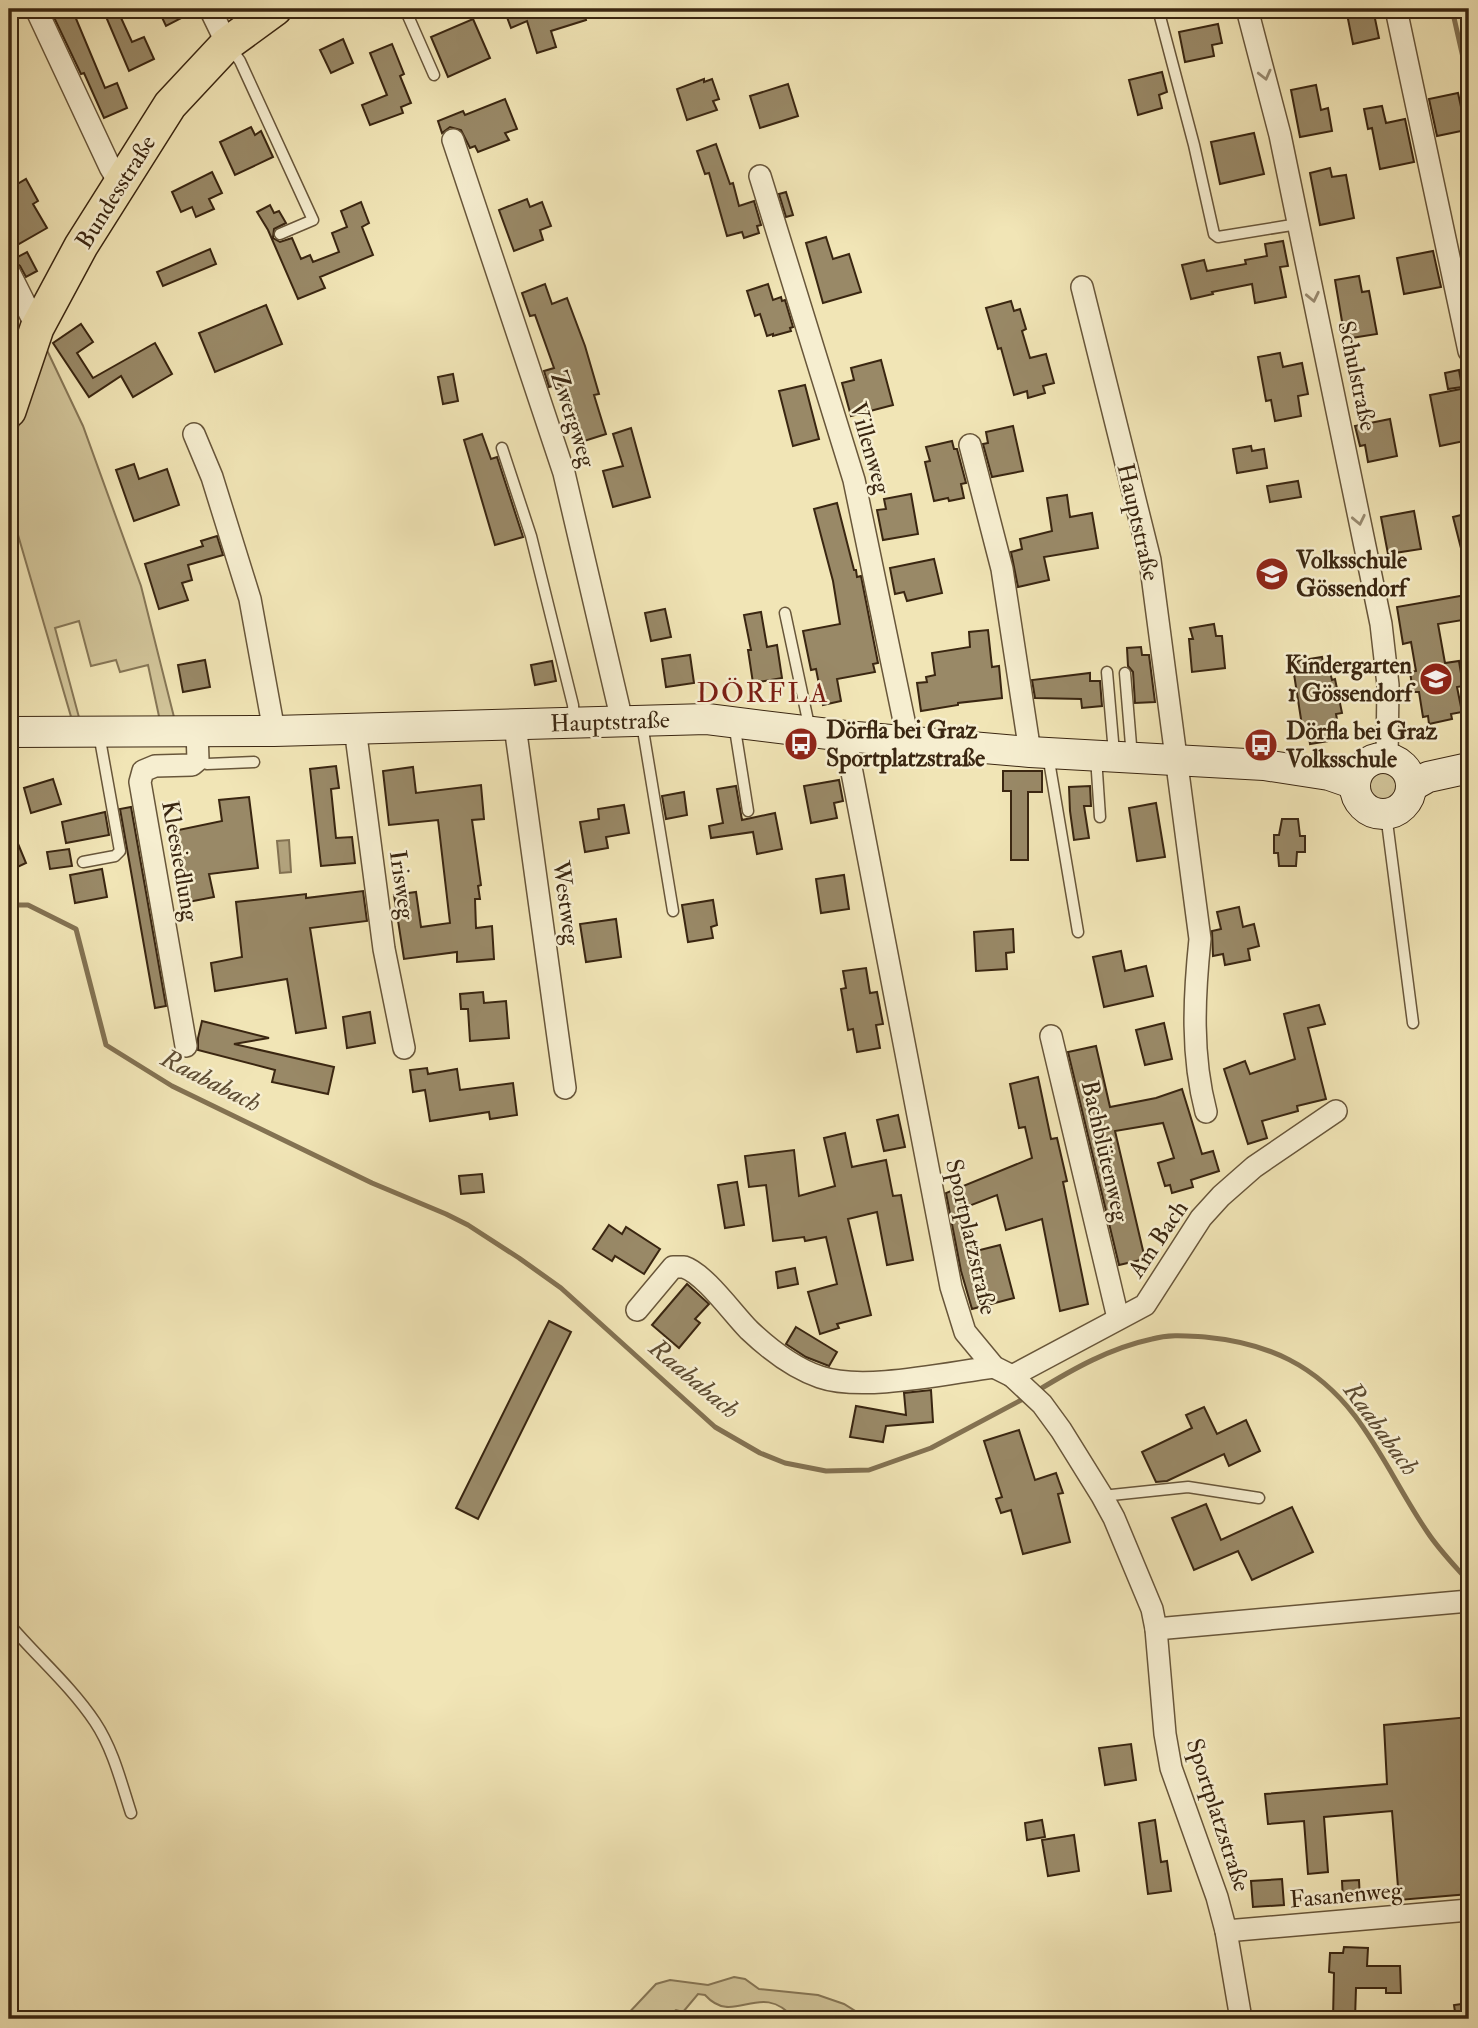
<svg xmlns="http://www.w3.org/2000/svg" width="1478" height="2028" font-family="'IM FELL Double Pica',serif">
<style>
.green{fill:#d2c59a;stroke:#867656;stroke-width:2}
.water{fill:#b3a47e;stroke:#837252;stroke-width:2}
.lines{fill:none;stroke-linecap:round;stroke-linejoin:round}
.stream{stroke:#837252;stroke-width:5}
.building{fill:#998967;stroke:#3a2611;stroke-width:2}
.lane-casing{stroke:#68563a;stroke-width:13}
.street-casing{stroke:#68563a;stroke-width:24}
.secondary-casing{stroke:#3a2611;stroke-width:32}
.primary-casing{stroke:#3a2611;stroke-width:36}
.lane{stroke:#f6eed0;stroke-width:10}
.street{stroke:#f6eed0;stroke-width:21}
.secondary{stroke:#f6eed0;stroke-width:30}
.primary{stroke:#f1e5b6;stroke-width:33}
.oneway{stroke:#988a70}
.labels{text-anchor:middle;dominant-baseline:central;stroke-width:5;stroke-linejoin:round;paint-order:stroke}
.street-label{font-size:24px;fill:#3a2611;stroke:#f6eed0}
.poi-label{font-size:24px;font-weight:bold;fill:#3a2611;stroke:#f6eed0;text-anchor:start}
.water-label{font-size:26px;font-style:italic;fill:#5e4c32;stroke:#f6eed0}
.quarter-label{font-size:28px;letter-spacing:2px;fill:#7a1f14;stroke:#f6eed0}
</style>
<rect width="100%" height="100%" fill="#f1e5b6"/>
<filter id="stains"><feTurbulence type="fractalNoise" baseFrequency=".00286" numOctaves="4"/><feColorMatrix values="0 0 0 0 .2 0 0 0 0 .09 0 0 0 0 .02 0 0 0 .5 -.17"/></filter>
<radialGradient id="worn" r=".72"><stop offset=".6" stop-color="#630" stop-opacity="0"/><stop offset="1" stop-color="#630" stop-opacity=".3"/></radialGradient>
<g class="green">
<path d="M45 346 83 426 141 586 175 721H160L148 665 120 672 116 660 91 666 79 621 55 628 80 721 72 720 11 511 9 510C9 498 7 484 9 472 15 428 30 386 45 346Z"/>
<circle cx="1383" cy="786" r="16"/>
<path d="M734 1977 745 1979 759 1989 818 1995 844 2004 868 2019H795C759 1978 735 2028 705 1995L698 1994 683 2012 676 2010 662 2019H623L656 1984 670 1980 708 1985Z"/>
</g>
<polygon class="water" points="289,840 291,872 280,873 277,841"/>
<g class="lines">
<g class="stream">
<polyline points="1452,9 1469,84"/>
<polyline points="9,905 28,905 76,929 106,1045 172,1086 372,1183 446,1214 468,1225 519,1258 561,1288 715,1427 760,1453 785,1463 826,1471 869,1470 931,1448 1025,1398"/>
<path d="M1037 1391C1073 1369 1110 1348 1152 1339 1170 1334 1187 1336 1205 1337 1268 1343 1316 1365 1355 1416 1383 1453 1402 1495 1428 1533 1440 1551 1455 1566 1469 1582"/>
</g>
</g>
<g class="building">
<polygon points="50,9 72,9 105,88 117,83 127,108 104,118 84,73 81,74"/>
<polygon points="112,9 117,9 132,42 144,37 154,59 129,71 104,12"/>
<polygon points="158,9 197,9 197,10 166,26"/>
<polygon points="504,9 583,9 586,20 551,31 556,47 537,53 527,21 511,28"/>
<polygon points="1346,9 1373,9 1379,38 1353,44"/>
<polygon points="473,19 490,58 448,77 431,37"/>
<polygon points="1218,24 1222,43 1212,45 1214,56 1185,62 1179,32"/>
<polygon points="343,39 353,63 331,73 320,50"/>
<polygon points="392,44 404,74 400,76 411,103 401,107 403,113 370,125 362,105 387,95 370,53"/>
<polygon points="1162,72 1167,92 1159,95 1162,108 1138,115 1129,80"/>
<polygon points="704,79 704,82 712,79 719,99 713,101 717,110 687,120 677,89"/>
<polygon points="788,84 798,116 760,128 750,96"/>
<polygon points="1316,85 1321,110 1328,108 1332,131 1300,137 1291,90"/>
<polygon points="1458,93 1466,130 1437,136 1429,99"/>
<polygon points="505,99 517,129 505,133 509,140 478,152 475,146 470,148 461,130 450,127 442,133 438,121 463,111 465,115"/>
<polygon points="1382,106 1386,123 1405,119 1414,162 1380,169 1372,128 1368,129 1364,109"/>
<polygon points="251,127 255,135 261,131 273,157 235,175 220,142"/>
<polygon points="1254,133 1264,174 1220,184 1211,142"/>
<polygon points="716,144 730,184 733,183 739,206 754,201 761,225 757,226 759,233 744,238 742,232 727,236 709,173 705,174 697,151"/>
<polygon points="1330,168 1332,177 1346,175 1354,218 1320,225 1310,173"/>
<polygon points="212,172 222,193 209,199 214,209 196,217 192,207 181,212 172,192"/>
<polygon points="26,179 38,201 33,204 47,228 17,245 9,230 9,189"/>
<polygon points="786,192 793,215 786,217 779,194"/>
<polygon points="527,199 530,207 542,202 551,226 540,230 543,240 514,251 499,210"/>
<polygon points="361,202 369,223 362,227 373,255 320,277 325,288 298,299 268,230 257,212 270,205 274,213 279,211 286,223 274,229 273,238 280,242 292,238 301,259 310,255 313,262 339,252 332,233 347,227 341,211"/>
<polygon points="826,237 833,259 849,254 861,292 823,303 806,243"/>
<polygon points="1283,241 1288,266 1280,267 1286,297 1255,303 1252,284 1212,292 1213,294 1191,299 1182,265 1204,260 1207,271 1246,264 1245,260 1267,256 1265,244"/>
<polygon points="210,249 216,264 163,286 157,272"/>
<polygon points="1433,251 1441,287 1404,294 1397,258"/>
<polygon points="27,252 37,271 26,277 20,266 12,260"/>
<polygon points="1359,276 1362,292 1369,291 1377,334 1345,339 1335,280"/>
<polygon points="545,284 552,304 567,298 585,346 599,394 594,395 606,434 578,443 560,384 549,387 544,371 554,368 535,315 530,316 522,293"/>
<polygon points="768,284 773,300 781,297 782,301 785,300 793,327 790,328 791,331 773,336 773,334 767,336 760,314 755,316 747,291"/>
<polygon points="1011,301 1014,311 1020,309 1026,329 1022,331 1030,358 1046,354 1054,383 1043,386 1045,393 1028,398 1027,391 1014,395 1001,348 998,349 986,308"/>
<polygon points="266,305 282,344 215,372 199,333"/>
<polygon points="81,324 93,342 77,353 93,378 155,343 172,374 133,397 121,376 89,397 53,343"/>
<polygon points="1280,353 1283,367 1302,363 1308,394 1298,396 1301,416 1275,421 1271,400 1266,401 1258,357"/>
<polygon points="881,360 893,405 851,416 842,383 854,380 851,368"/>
<polygon points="1459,370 1462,387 1448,389 1445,373"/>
<polygon points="453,374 458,401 443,404 438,377"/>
<polygon points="805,385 819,439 793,446 779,391"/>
<polygon points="1461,389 1469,440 1440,446 1430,395"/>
<polygon points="1390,419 1397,456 1368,462 1365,445 1360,446 1355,426"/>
<polygon points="1013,426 1023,471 992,477 983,444 988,443 986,432"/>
<polygon points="631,428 650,497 613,507 603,471 623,466 613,434"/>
<polygon points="482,434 491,459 497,457 523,537 495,545 464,440"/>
<polygon points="952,441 954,449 957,449 966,483 961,484 964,498 949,501 948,498 934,501 925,462 930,461 926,447"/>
<polygon points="1251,446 1252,451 1264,449 1267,468 1237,473 1233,449"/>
<polygon points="134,464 139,479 167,469 179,505 134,521 116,470"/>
<polygon points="1298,481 1301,497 1270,502 1267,486"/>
<polygon points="911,494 918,534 883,540 877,510 886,509 884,499"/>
<polygon points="1067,495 1070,517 1092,513 1098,548 1044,557 1049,580 1018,587 1011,552 1022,549 1020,539 1052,531 1047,498"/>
<polygon points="837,503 854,570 856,570 857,577 861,576 878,663 873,664 875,672 837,679 841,701 823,705 816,669 811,670 803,631 840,624 833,581 814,509"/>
<polygon points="1414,511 1421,549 1388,554 1381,517"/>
<polygon points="1469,513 1469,559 1464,560 1453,517"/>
<polygon points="217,536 223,555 188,565 192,580 182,583 188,600 159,609 145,564 203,546 201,541"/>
<polygon points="934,559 942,593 907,601 904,592 895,594 890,568"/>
<polygon points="1466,595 1469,619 1438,624 1445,663 1459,661 1463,686 1457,687 1462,712 1451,714 1452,719 1429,724 1428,716 1423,717 1419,692 1413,692 1410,672 1416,671 1411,642 1403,644 1397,607"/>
<polygon points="665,609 671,637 651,641 645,613"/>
<polygon points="761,612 767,647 777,645 782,678 753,683 748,650 751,650 744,615"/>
<polygon points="1214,624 1216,636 1222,636 1225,668 1192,672 1189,639 1193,639 1190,628"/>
<polygon points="988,630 992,667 999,666 1002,698 958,703 958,705 921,711 917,683 927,682 926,677 935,675 932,653 970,647 969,632"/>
<polygon points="1141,647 1142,655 1149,655 1155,702 1135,703 1133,672 1128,666 1127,648"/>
<polygon points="690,655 694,683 666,687 662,659"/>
<polygon points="1322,657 1324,669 1329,668 1332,680 1335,679 1342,713 1336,714 1338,725 1333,726 1335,740 1310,744 1308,731 1303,732 1294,674 1299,674 1297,661"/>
<polygon points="205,660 210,687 183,692 178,665"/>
<polygon points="552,661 556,681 535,685 531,665"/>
<polygon points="1090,673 1090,681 1100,681 1102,706 1082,708 1081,699 1035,698 1032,680"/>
<polygon points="336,766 339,788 331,789 336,838 352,837 355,863 321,866 310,769"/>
<polygon points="413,767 416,793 481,785 484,819 472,820 481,885 478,886 480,899 475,899 476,928 492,926 494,959 457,962 457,952 404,959 394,895 416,892 421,927 450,923 438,820 389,825 383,771"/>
<polygon points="1003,771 1042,771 1042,792 1028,792 1028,860 1011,860 1011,791 1003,791"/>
<polygon points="53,779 61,804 31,813 24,788"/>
<polygon points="839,780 843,801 834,803 837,818 811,823 804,786"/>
<polygon points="736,786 742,820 775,813 782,849 757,854 753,832 711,838 709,826 723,823 717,789"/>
<polygon points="1090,786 1091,806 1084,806 1089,838 1074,840 1070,811 1069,787"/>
<polygon points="684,792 687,815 666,819 662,796"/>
<polygon points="249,797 258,868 209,874 214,897 183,903 169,832 222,821 219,800"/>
<polygon points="1156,803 1165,857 1137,861 1129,808"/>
<polygon points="624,805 629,833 606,837 608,848 585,852 580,822 599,819 598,809"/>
<polygon points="131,807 166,1006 155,1008 120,809"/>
<polygon points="105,812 109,835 66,843 62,822"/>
<polygon points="1282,819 1298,819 1300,836 1305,836 1305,852 1297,852 1296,866 1279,866 1278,853 1274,853 1274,835 1279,835"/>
<polygon points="9,822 26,863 9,871"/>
<polygon points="69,849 72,866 50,869 47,852"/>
<polygon points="102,869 107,897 75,903 70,875"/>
<polygon points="844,875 849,909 821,913 816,879"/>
<polygon points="363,891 367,921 310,928 326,1028 296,1033 287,979 215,991 211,963 242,957 236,902 306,894 306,898"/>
<polygon points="713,900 717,925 711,927 713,938 688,942 682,905"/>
<polygon points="1239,907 1243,927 1254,924 1259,946 1248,949 1250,960 1225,965 1223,954 1213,956 1212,931 1221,929 1217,912"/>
<polygon points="616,919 621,957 586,962 580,924"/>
<polygon points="1013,929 1014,952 1006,953 1007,969 976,971 974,932"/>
<polygon points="1121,951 1125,971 1146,966 1153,996 1104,1007 1093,957"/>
<polygon points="866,968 870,993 877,992 883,1024 876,1025 880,1048 857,1052 853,1029 848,1030 841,989 846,988 843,971"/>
<polygon points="483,992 484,1003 506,1001 509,1038 470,1041 468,1009 461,1009 460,994"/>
<polygon points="1319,1005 1325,1024 1308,1028 1326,1099 1297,1106 1298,1111 1262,1121 1267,1138 1248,1144 1224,1069 1245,1061 1250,1074 1295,1059 1284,1014"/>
<polygon points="370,1012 375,1043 347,1048 343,1017"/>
<polygon points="202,1021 269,1038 234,1044 334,1067 328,1094 272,1082 275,1070 198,1050 198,1038"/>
<polygon points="1164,1023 1172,1059 1145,1065 1136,1030"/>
<polygon points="1096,1046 1110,1107 1156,1098 1182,1089 1202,1154 1213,1151 1219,1171 1191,1180 1193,1187 1172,1193 1170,1185 1165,1186 1158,1163 1174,1158 1163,1123 1115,1131 1145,1259 1119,1265 1068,1052"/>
<polygon points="427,1068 428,1074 457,1069 460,1090 513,1083 517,1115 490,1119 489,1112 430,1121 425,1090 413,1092 410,1070"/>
<polygon points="1038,1077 1051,1139 1057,1138 1067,1181 1063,1182 1088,1304 1060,1311 1042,1219 1006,1230 997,1195 966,1207 976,1251 1000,1245 1014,1298 972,1309 961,1271 946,1193 1032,1158 1025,1127 1019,1128 1010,1084"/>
<polygon points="898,1115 905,1147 884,1151 877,1120"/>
<polygon points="845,1133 852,1167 886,1160 893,1196 901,1195 913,1260 887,1265 877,1212 848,1219 871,1315 837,1324 839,1328 820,1334 808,1292 837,1284 826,1237 805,1241 804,1237 773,1241 766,1185 749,1187 745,1156 794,1150 799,1196 835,1186 824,1138"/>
<polygon points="482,1174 484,1192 461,1194 459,1176"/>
<polygon points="737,1182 744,1225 725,1228 718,1185"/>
<polygon points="609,1225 622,1234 626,1227 660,1249 644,1274 615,1256 612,1261 593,1249"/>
<polygon points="795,1268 798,1284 778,1288 776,1272"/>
<polygon points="687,1284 709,1304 695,1319 700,1323 679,1348 652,1325"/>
<polygon points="549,1321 571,1332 478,1519 456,1508"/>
<polygon points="796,1327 837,1352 829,1366 806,1357 786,1344"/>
<polygon points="931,1390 933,1422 886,1426 883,1442 850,1437 856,1406 906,1415 904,1393"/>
<polygon points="1204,1407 1217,1434 1246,1420 1260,1451 1229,1466 1224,1454 1167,1481 1156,1482 1142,1452 1192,1428 1186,1415"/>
<polygon points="1019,1430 1035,1480 1056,1473 1063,1493 1058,1494 1070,1542 1023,1554 1011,1510 1001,1513 996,1499 1002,1497 984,1441"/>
<polygon points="1206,1504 1221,1540 1292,1507 1313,1552 1252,1580 1238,1551 1194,1570 1172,1518"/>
<polygon points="1469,1717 1469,1894 1399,1900 1392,1811 1324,1817 1328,1872 1308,1874 1304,1821 1268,1824 1265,1794 1387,1784 1384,1725"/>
<polygon points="1131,1744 1136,1780 1105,1785 1099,1748"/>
<polygon points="1042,1820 1045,1837 1027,1840 1025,1823"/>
<polygon points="1155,1820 1161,1862 1167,1861 1171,1891 1148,1894 1139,1823"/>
<polygon points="1074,1835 1079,1871 1048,1876 1042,1840"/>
<polygon points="1282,1879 1284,1905 1253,1907 1251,1881"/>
<polygon points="1359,1880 1360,1900 1343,1901 1342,1881"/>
<polygon points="1344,1947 1368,1948 1367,1966 1400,1966 1401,1993 1386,1993 1386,1988 1356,1988 1355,2019 1333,2019 1334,1973 1329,1972 1330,1953 1343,1953"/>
<polygon points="1469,2003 1469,2019 1456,2019 1454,2005"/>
</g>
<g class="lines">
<defs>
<g id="lane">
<polyline points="405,9 434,75"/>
<polyline points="1158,9 1194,145 1214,234 1218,237 1298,224"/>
<polyline points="230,47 240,61 313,220 280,234"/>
<polyline points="502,448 531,536 573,705 574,719"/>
<polyline points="785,613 810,730"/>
<polyline points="1107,672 1114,753"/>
<polyline points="1125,673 1132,757"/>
<polyline points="734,723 748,811"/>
<polyline points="642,724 673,911"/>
<polyline points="1048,755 1078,932"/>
<polyline points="1096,757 1100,817"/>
<polyline points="198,760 207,764 254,762"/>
<polyline points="1386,814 1413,1023"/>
<polyline points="83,862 115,856 120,851 99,734"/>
<polyline points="1102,1496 1188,1487 1259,1498"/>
<path d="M9 1624C37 1657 71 1686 95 1722 113 1749 121 1782 131 1813"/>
</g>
<g id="street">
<polyline points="36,9 110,167 119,182"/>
<polyline points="210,9 227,44"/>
<polyline points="1247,9 1280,135 1381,624 1388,685 1387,758"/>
<polyline points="1396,9 1469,351"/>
<polyline points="453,140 564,473 622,721"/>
<polyline points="760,176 854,480 908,740"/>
<polyline points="9,272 37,328"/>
<path d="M1082 287 1150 560 1200 939C1194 997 1191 1055 1206 1112"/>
<polyline points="194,434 212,477 250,599 274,731"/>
<polyline points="970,445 1002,569 1030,752"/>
<polyline points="515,726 565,1088"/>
<polyline points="355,728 384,949 404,1048"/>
<polyline points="845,736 951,1287 965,1332 994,1367 1012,1376 1042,1404 1061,1430 1102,1496 1114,1518 1152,1609 1156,1629 1165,1734 1171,1768 1217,1897 1226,1931 1241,2019"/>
<polyline points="1051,1036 1118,1318"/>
<polyline points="186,1046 140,782 143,771 155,766 192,765 198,760 197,731"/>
<path d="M637 1310 673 1267C674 1267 683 1267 684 1267 705 1274 733 1314 749 1330 769 1349 793 1368 820 1377 863 1392 947 1373 994 1367"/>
<polyline points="1012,1376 1145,1305 1201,1218 1221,1196 1254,1167 1336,1111"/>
<polyline points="1156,1629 1469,1601"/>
<polyline points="1226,1931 1469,1910"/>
</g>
<g id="secondary">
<polyline points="9,732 274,731 707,719 845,736 1030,752 1264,765 1329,775 1355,784"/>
<circle cx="1383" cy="786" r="28"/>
<polyline points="1412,786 1428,777 1469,768"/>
</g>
<polyline id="primary" points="9,411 37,328 81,246 170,105 227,44 275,9"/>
</defs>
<use href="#lane" class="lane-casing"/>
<use href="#street" class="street-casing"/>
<use href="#secondary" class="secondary-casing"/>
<use href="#primary" class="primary-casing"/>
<use href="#lane" class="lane"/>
<use href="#street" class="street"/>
<use href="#secondary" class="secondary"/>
<use href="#primary" class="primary"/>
</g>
<defs><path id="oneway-chevron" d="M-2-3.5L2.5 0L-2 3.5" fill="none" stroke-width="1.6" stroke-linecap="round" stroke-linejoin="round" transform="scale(1.75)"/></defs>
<g class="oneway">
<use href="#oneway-chevron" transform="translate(1265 75) rotate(76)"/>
<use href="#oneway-chevron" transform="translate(1313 297) rotate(78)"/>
<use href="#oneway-chevron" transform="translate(1359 520) rotate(78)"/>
</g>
<defs>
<symbol id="school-disc" viewBox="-11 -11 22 22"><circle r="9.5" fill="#8f2418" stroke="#f6eed0"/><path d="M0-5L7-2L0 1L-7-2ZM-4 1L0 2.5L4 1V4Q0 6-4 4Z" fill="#fff"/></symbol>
<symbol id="bus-disc" viewBox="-11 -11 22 22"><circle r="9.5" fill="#8f2418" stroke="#f6eed0"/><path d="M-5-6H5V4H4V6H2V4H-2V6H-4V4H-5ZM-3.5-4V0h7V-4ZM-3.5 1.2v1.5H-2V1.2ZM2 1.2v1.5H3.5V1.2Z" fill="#fff"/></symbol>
</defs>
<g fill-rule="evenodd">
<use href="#school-disc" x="1253" y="555" width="38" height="38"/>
<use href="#school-disc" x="1417" y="660" width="38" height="38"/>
<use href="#bus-disc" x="782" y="725" width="38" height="38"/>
<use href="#bus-disc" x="1242" y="726" width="38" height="38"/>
</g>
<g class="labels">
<g class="street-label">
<text transform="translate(116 192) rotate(-58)">Bundesstraße</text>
<text transform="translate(1357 376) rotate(78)">Schulstraße</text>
<text transform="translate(573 419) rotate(72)">Zwergweg</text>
<text transform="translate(870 448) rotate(74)">Villenweg</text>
<text transform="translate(1138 522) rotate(77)">Hauptstraße</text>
<text transform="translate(610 722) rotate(-2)">Hauptstraße</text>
<text transform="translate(180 861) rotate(80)">Kleesiedlung</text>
<text transform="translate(402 885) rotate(82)">Irisweg</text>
<text transform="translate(566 903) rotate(82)">Westweg</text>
<text transform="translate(1105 1151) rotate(77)">Bachblütenweg</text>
<text transform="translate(971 1237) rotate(77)">Sportplatzstraße</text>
<text transform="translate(1158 1239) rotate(-56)">Am Bach</text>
<text transform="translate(1218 1815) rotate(72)">Sportplatzstraße</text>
<text transform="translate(1346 1895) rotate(-5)">Fasanenweg</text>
</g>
<g class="poi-label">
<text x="1296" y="560">Volksschule<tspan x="1296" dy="28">Gössendorf</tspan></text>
<text x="1412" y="665" text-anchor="end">Kindergarten<tspan x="1412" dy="28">1 Gössendorf</tspan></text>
<text x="826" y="730">Dörfla bei Graz<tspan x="826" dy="28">Sportplatzstraße</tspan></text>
<text x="1286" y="731">Dörfla bei Graz<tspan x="1286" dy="28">Volksschule</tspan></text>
</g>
<g class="water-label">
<text transform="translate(211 1081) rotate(27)">Raababach</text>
<text transform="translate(694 1379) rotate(40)">Raababach</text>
<text transform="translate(1381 1429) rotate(54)">Raababach</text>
</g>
<g class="quarter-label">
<text x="763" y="693">DÖRFLA</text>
</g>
</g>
<rect width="1478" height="2028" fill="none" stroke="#f1e5b6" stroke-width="35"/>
<rect x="10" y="10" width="1457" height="2007" fill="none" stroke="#3a2611" stroke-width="3.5"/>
<rect x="18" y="18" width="1443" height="1993" fill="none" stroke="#3a2611" stroke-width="2"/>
<rect width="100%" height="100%" filter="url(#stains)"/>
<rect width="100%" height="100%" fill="url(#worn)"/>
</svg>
